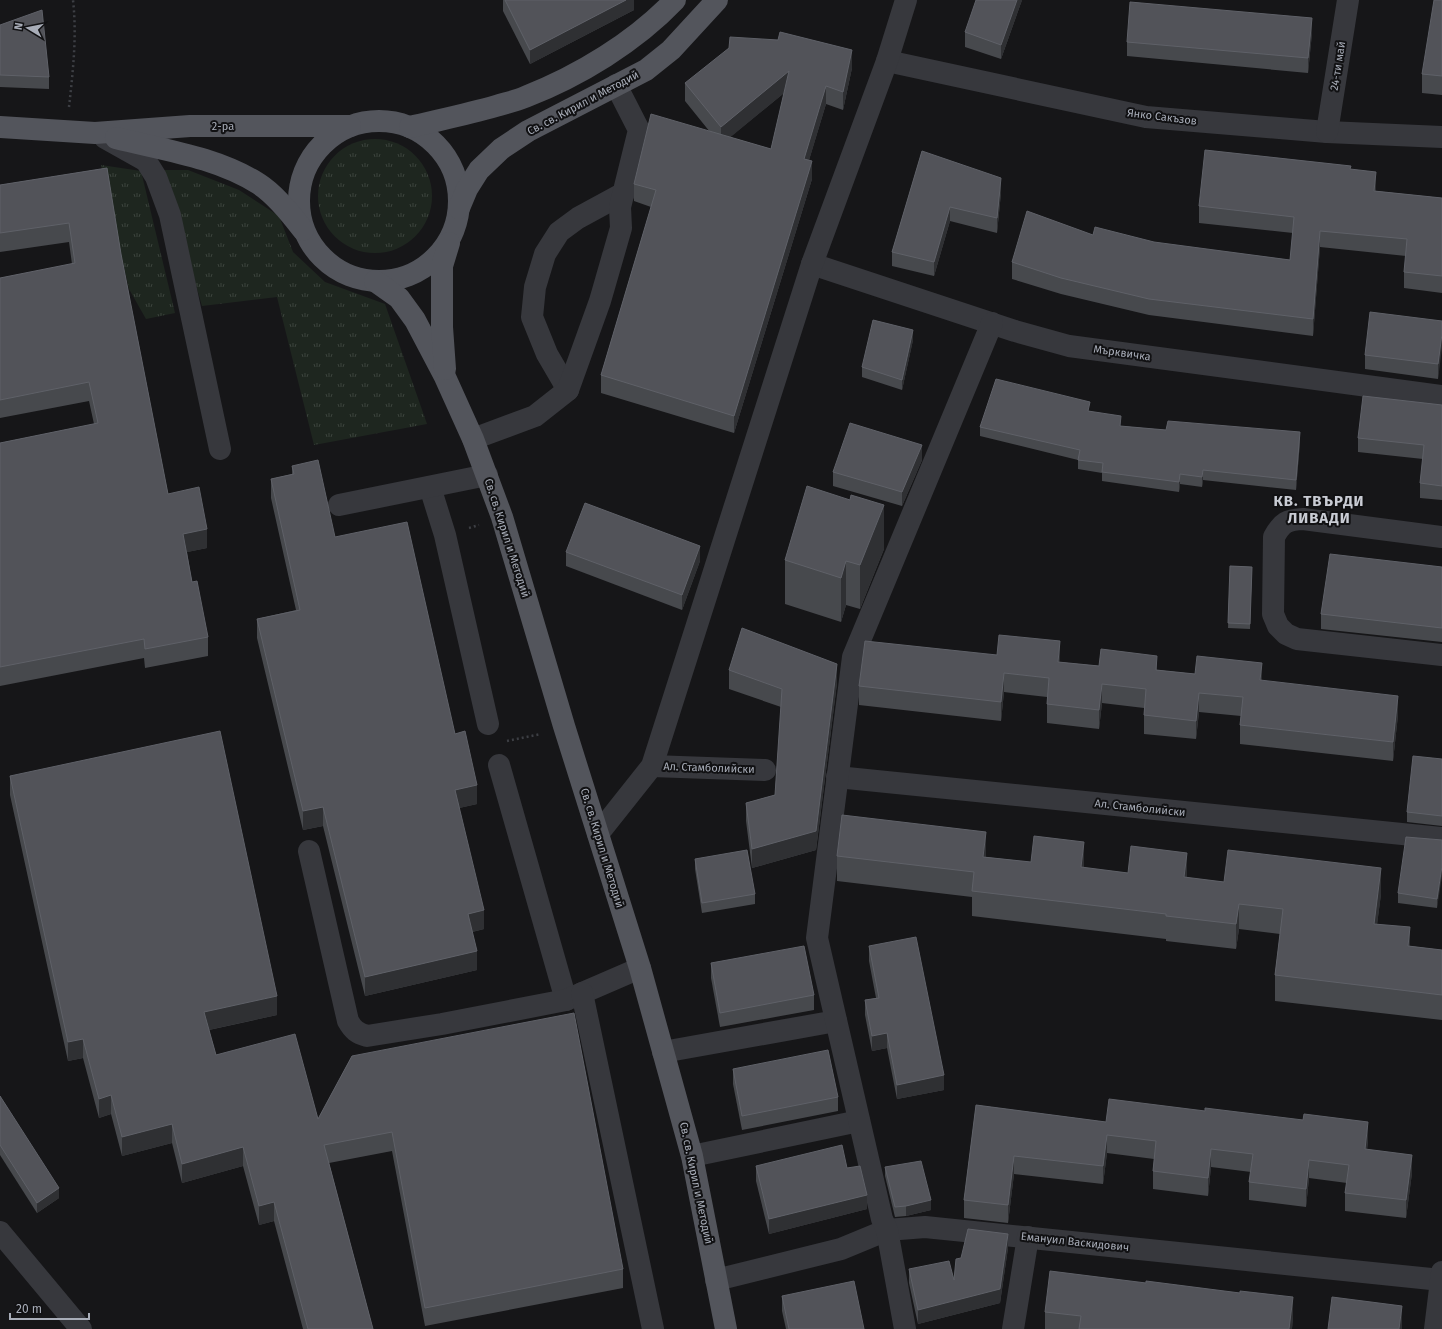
<svg xmlns="http://www.w3.org/2000/svg" width="1442" height="1329" font-family="'Fira Sans',sans-serif">
<style>
.grass{fill:url(#grass-tufts)}
.lines{fill:none;stroke-linecap:round;stroke-linejoin:round}
.path{stroke:#3d3f44;stroke-width:2.5;stroke-dasharray:2 3;stroke-linecap:butt}
.minor{stroke:#37383d;stroke-width:22}
.major{stroke:#53555c;stroke-width:22}
.wall{fill:#47494d;fill-rule:evenodd}
.shaded-wall{fill:#2f3033}
.building{fill:#525359;stroke:#5f6168}
.labels{text-anchor:middle;dominant-baseline:central;stroke-width:4;stroke-linejoin:round;paint-order:stroke}
.street-label{font-size:11px;fill:#a8adb8;stroke:#111113}
.district-label{font-size:15px;font-weight:bold;letter-spacing:1px;fill:#c9ccd4;stroke:#111113}
</style>
<defs>
<pattern id="grass-tufts" width="24" height="20" patternUnits="userSpaceOnUse"><rect width="24" height="20" fill="#1e261f"/><path d="M3 7l-1-3M5 7V3M7 7l1-3M15 17l-1-3M17 17v-4M19 17l1-3" fill="none" stroke="#3c433d"/></pattern>
</defs>
<rect width="100%" height="100%" fill="#161618"/>
<g class="grass">
<circle cx="375" cy="196" r="57"/>
<polygon points="101,165 141,171 175,313 146,319 129,289"/>
<polygon points="163,170 188,170 239,190 279,216 293,252 325,282 385,304 427,424 314,445 277,297 202,306"/>
</g>
<g class="lines">
<g class="path">
<path d="M69 107C73 71 77 36 73 0"/>
<polyline points="469,528 479,525"/>
<polyline points="507,741 541,734"/>
</g>
<g class="minor">
<polyline points="887,61 1146,117 1327,132 1442,137"/>
<polyline points="1327,132 1348,0"/>
<polyline points="105,138 146,161 156,177 170,215 220,449"/>
<polyline points="812,264 1015,331 1069,346 1442,396"/>
<polyline points="568,390 547,354 532,317 535,287 545,254 559,232 578,218 624,193"/>
<polyline points="473,439 535,416 568,390 600,301 621,228 620,207 639,130 616,85"/>
<polyline points="430,487 445,535 488,724"/>
<polyline points="339,505 487,475"/>
<path d="M1442 537 1303 519C1287 520 1282 522 1274 537L1273 614 1278 626 1286 634 1297 639 1442 655"/>
<polyline points="499,765 566,1000"/>
<polyline points="652,766 765,770"/>
<polyline points="837,777 1442,838"/>
<polyline points="598,834 652,766 812,264 887,61 906,0"/>
<path d="M309 851 348 1021C353 1030 357 1033 367 1036L442 1024 566 1000 640 968"/>
<polyline points="582,993 653,1329"/>
<polyline points="663,1052 836,1021"/>
<polyline points="692,1156 859,1121"/>
<polyline points="0,1232 81,1329"/>
<polyline points="716,1280 841,1249 887,1230 925,1227 1441,1280"/>
<polyline points="905,1329 887,1230 882,1219 817,938 853,657 992,323"/>
<polyline points="1013,1329 1028,1237"/>
<polyline points="1435,1329 1442,1272"/>
</g>
<g class="major">
<circle cx="379" cy="201" r="80"/>
<polyline points="0,127 95,133 190,126 350,126"/>
<path d="M410 127C439 120 468 114 496 106 506 103 516 101 525 97 579 76 635 42 675 0"/>
<path d="M116 138C164 150 216 157 259 184 276 195 291 214 303 230"/>
<polyline points="459,208 467,189 479,170 501,149 528,131 646,70 671,50 717,0"/>
<polyline points="375,281 399,298 415,320 445,377 473,439 502,517 564,726 640,968 692,1156 726,1329"/>
<polyline points="445,369 442,327 442,266 449,243"/>
</g>
</g>
<g class="wall">
<polygon points="503,0 634,0 634,10 530,64 503,11"/>
<polygon points="1022,0 1001,59 965,47 965,32"/>
<polygon points="1442,0 1442,95 1422,93 1422,74"/>
<polygon points="0,25 49,77 49,89 0,87"/>
<polygon points="1312,33 1308,73 1127,56 1127,42"/>
<path d="M852 68 843 110 826 104 809 160 812 179 734 433 601 393V375L651 207 634 201V184L710 132 685 101V83ZM784 93 771 149 730 137Z"/>
<polygon points="922,151 1001,193 997,233 950,221 934,276 892,266 892,252"/>
<polygon points="107,168 121,254 168,494 207,548 187,552 192,582 208,637 208,656 145,668 144,658 0,686 0,443 94,424 89,401 0,418 0,278 72,264 69,242 0,252 0,185"/>
<polygon points="1351,169 1376,189 1376,191 1442,198 1442,293 1404,288 1404,272 1406,256 1320,247 1313,336 1149,315 1061,294 1012,279 1012,262 1093,235 1290,260 1293,233 1199,223 1199,206"/>
<polygon points="1442,321 1438,379 1365,369 1365,355"/>
<polygon points="913,340 902,390 862,377 862,367"/>
<polygon points="1442,405 1442,500 1420,498 1420,483 1423,459 1358,452 1358,438"/>
<polygon points="1090,411 1121,426 1300,442 1296,490 1203,480 1202,487 1180,484 1179,492 1102,481 1102,473 1078,469 1078,460 980,436 980,427"/>
<polygon points="922,460 902,506 833,486 833,472"/>
<polygon points="292,466 455,734 477,804 459,808 484,929 472,932 477,970 365,996 323,826 303,830 257,638 257,619 296,610 271,498 271,479 292,474"/>
<polygon points="884,549 860,609 846,605 841,622 785,604 785,560"/>
<polygon points="566,552 700,561 682,610 566,566"/>
<polygon points="1230,566 1252,567 1250,629 1228,628"/>
<polygon points="1442,567 1442,642 1321,629 1321,614"/>
<polygon points="1059,662 1099,666 1157,670 1262,681 1398,715 1393,761 1240,744 1240,725 1241,716 1199,712 1196,739 1144,734 1144,708 1102,703 1099,729 1047,723 1047,697 1004,692 1001,721 859,705 859,686"/>
<polygon points="729,670 837,683 816,850 752,868 746,821 746,803 775,795 781,707 729,689"/>
<polygon points="1442,759 1442,826 1407,822 1407,812"/>
<polygon points="10,776 277,1015 209,1030 216,1055 318,1119 352,1056 623,1269 623,1288 425,1326 392,1151 329,1163 373,1329 303,1329 274,1221 259,1225 243,1166 182,1183 172,1143 122,1156 111,1114 99,1118 83,1058 68,1061 10,795"/>
<polygon points="1442,840 1437,908 1398,903 1398,893"/>
<polygon points="837,856 986,857 1128,873 1187,878 1224,882 1381,894 1377,924 1410,946 1442,950 1442,1020 1275,1001 1275,975 1280,934 1239,929 1236,949 1166,941 1166,939 972,916 972,897 837,881"/>
<polygon points="695,859 755,894 755,904 702,913 695,869"/>
<polygon points="869,946 944,1090 897,1099 887,1048 872,1051 865,1015 865,1000 876,998 869,961"/>
<polygon points="711,963 814,995 814,1010 720,1027 711,978"/>
<polygon points="733,1069 838,1097 838,1111 742,1130 733,1084"/>
<polygon points="0,1096 59,1198 37,1213 0,1155"/>
<polygon points="976,1105 1106,1122 1368,1140 1367,1150 1412,1173 1406,1218 1345,1211 1345,1193 1347,1183 1309,1178 1306,1207 1249,1200 1249,1182 1251,1172 1211,1167 1208,1196 1153,1189 1153,1171 1154,1159 1107,1153 1103,1184 1014,1174 1008,1223 964,1218 964,1200"/>
<polygon points="756,1166 847,1168 867,1209 769,1234 756,1181"/>
<polygon points="885,1167 931,1210 906,1216 895,1217 885,1176"/>
<polygon points="1008,1248 1000,1303 918,1324 909,1283 909,1269 954,1280"/>
<polygon points="1146,1283 1293,1316 1292,1329 1045,1329 1045,1312"/>
<polygon points="782,1296 864,1329 786,1329 782,1311"/>
</g>
<g class="shaded-wall">
<polygon points="626,0 634,0 634,10 530,64 530,50"/>
<polygon points="1017,0 1022,0 1001,59 1001,45"/>
<polygon points="1312,18 1312,33 1308,73 1308,58"/>
<polygon points="852,50 852,68 843,110 843,92"/>
<polygon points="789,71 789,89 721,145 721,127"/>
<polygon points="826,86 826,104 804,177 804,159"/>
<polygon points="812,161 812,179 734,433 734,416"/>
<polygon points="1376,172 1376,189 1374,208 1374,191"/>
<polygon points="1001,178 1001,193 997,233 997,218"/>
<polygon points="950,207 950,221 934,276 934,262"/>
<polygon points="1320,231 1320,247 1313,336 1313,319"/>
<polygon points="913,330 913,340 902,390 902,380"/>
<polygon points="1442,334 1442,348 1438,379 1438,364"/>
<polygon points="1300,432 1300,442 1296,490 1296,480"/>
<polygon points="922,445 922,460 902,506 902,492"/>
<polygon points="1203,470 1203,480 1202,487 1202,477"/>
<polygon points="1180,474 1180,484 1179,492 1179,482"/>
<polygon points="884,505 884,549 860,609 860,565"/>
<polygon points="207,529 207,548 183,553 183,534"/>
<polygon points="700,546 700,561 682,610 682,595"/>
<polygon points="846,561 846,605 841,622 841,578"/>
<polygon points="1060,641 1060,660 1058,681 1058,662"/>
<polygon points="1157,656 1157,675 1156,670"/>
<polygon points="1262,663 1262,682 1260,680"/>
<polygon points="837,664 837,683 816,850 752,868 752,849"/>
<polygon points="1004,673 1004,692 1001,721 1001,702"/>
<polygon points="1102,684 1102,703 1099,729 1099,710"/>
<polygon points="1199,693 1199,712 1196,739 1196,721"/>
<polygon points="1398,696 1398,715 1393,761 1393,742"/>
<polygon points="477,785 477,804 455,809 455,790"/>
<polygon points="323,807 323,826 303,830 303,811"/>
<polygon points="986,832 986,857 983,857"/>
<polygon points="1084,842 1084,867 1081,892 1081,867"/>
<polygon points="1187,853 1187,878 1184,877"/>
<polygon points="1442,866 1442,876 1437,908 1437,899"/>
<polygon points="1381,868 1381,894 1374,949 1374,924"/>
<polygon points="1239,904 1239,929 1236,949 1236,924"/>
<polygon points="484,910 484,929 468,933 468,914"/>
<polygon points="1410,927 1410,952 1408,946"/>
<polygon points="477,951 477,970 365,996 365,977"/>
<polygon points="277,996 277,1015 204,1031 204,1012"/>
<polygon points="887,1033 887,1048 872,1051 872,1036"/>
<polygon points="83,1039 83,1058 68,1061 68,1042"/>
<polygon points="944,1075 944,1090 897,1099 897,1085"/>
<polygon points="111,1095 111,1114 99,1118 99,1099"/>
<polygon points="1368,1122 1368,1140 1365,1168 1365,1149"/>
<polygon points="172,1124 172,1143 122,1156 122,1137"/>
<polygon points="1107,1135 1107,1153 1103,1184 1103,1166"/>
<polygon points="243,1147 243,1166 182,1183 182,1164"/>
<polygon points="1211,1149 1211,1167 1208,1196 1208,1178"/>
<polygon points="1412,1155 1412,1173 1406,1218 1406,1200"/>
<polygon points="1014,1156 1014,1174 1008,1223 1008,1205"/>
<polygon points="1309,1160 1309,1178 1306,1207 1306,1189"/>
<polygon points="59,1188 59,1198 37,1213 37,1203"/>
<polygon points="867,1195 867,1209 769,1234 769,1219"/>
<polygon points="931,1200 931,1210 906,1216 906,1206"/>
<polygon points="274,1202 274,1221 259,1225 259,1206"/>
<polygon points="1008,1234 1008,1248 1000,1303 918,1324 918,1310"/>
<polygon points="1293,1297 1293,1316 1292,1329 1289,1329"/>
<polygon points="1402,1306 1402,1329 1399,1329"/>
</g>
<g class="building">
<polygon points="505,0 626,0 530,50"/>
<polygon points="976,0 1017,0 1001,45 965,32"/>
<polygon points="1434,0 1442,0 1442,76 1422,74"/>
<polygon points="1130,2 1312,18 1308,58 1127,42"/>
<polygon points="42,10 49,77 0,75 0,25"/>
<polygon points="780,32 852,50 843,92 826,86 804,159 812,161 734,416 601,375 656,190 634,184 651,114 771,149 789,71 721,127 685,83 729,48 730,37 778,40"/>
<polygon points="1205,150 1351,166 1350,169 1376,172 1374,191 1442,198 1442,276 1404,272 1407,239 1320,231 1313,319 1149,299 1061,278 1012,262 1027,211 1093,235 1095,227 1154,242 1290,260 1294,217 1199,206"/>
<polygon points="922,151 1001,178 997,218 950,207 934,262 892,252"/>
<polygon points="107,168 121,254 168,494 199,487 207,529 183,534 192,582 197,581 208,637 145,649 144,639 0,667 0,443 98,423 89,382 0,400 0,278 75,263 69,223 0,233 0,185"/>
<polygon points="1370,312 1442,321 1442,334 1438,364 1365,355"/>
<polygon points="873,320 913,330 902,380 862,367"/>
<polygon points="996,379 1090,402 1088,411 1121,416 1120,426 1166,430 1168,421 1300,432 1296,480 1203,470 1202,477 1180,474 1179,482 1102,472 1103,463 1078,460 1080,450 980,427"/>
<polygon points="1363,396 1442,405 1442,486 1420,483 1424,445 1358,438"/>
<polygon points="850,423 922,445 902,492 833,472"/>
<polygon points="318,460 335,537 407,522 455,734 465,731 477,785 455,790 484,910 468,914 477,951 365,977 323,807 303,811 257,619 300,610 271,479 294,474 292,466"/>
<polygon points="807,486 850,500 851,495 884,505 860,565 846,561 841,578 785,560"/>
<polygon points="585,503 700,546 682,595 566,552"/>
<polygon points="1330,554 1442,567 1442,628 1321,614"/>
<polygon points="1230,566 1252,567 1250,624 1228,623"/>
<polygon points="742,628 837,664 816,831 752,849 746,803 775,795 782,689 729,670"/>
<polygon points="999,635 1060,641 1058,662 1099,666 1101,649 1157,656 1156,670 1195,674 1197,656 1262,663 1260,680 1398,696 1393,742 1240,725 1243,697 1199,693 1196,721 1144,715 1146,689 1102,684 1099,710 1047,704 1049,678 1004,673 1001,702 859,686 865,641 997,655"/>
<polygon points="220,731 277,996 204,1012 216,1055 295,1034 318,1119 352,1056 574,1013 623,1269 425,1308 392,1132 324,1145 373,1329 308,1329 274,1202 259,1206 243,1147 182,1164 172,1124 122,1137 111,1095 99,1099 83,1039 68,1042 10,776"/>
<polygon points="1413,756 1442,759 1442,816 1407,812"/>
<polygon points="842,815 986,832 983,857 1031,862 1034,836 1084,842 1081,867 1128,873 1131,846 1187,853 1184,877 1224,882 1228,850 1381,868 1374,924 1410,927 1408,946 1442,950 1442,995 1275,975 1283,909 1239,904 1236,924 1166,916 1166,914 972,891 974,872 837,856"/>
<polygon points="1406,837 1442,840 1442,866 1437,899 1398,893"/>
<polygon points="747,850 755,894 702,903 695,859"/>
<polygon points="916,937 944,1075 897,1085 887,1033 872,1036 865,1000 879,998 869,946"/>
<polygon points="804,946 814,995 720,1013 711,963"/>
<polygon points="828,1050 838,1097 742,1116 733,1069"/>
<polygon points="0,1096 59,1188 37,1203 0,1145"/>
<polygon points="1109,1099 1205,1111 1205,1108 1303,1120 1304,1114 1368,1122 1365,1149 1412,1155 1406,1200 1345,1193 1349,1165 1309,1160 1306,1189 1249,1182 1253,1154 1211,1149 1208,1178 1153,1171 1156,1141 1107,1135 1103,1166 1014,1156 1008,1205 964,1200 976,1105 1106,1122"/>
<polygon points="842,1145 847,1168 860,1166 867,1195 769,1219 756,1166"/>
<polygon points="921,1161 931,1200 906,1206 895,1207 885,1167"/>
<polygon points="968,1229 1008,1234 1000,1289 918,1310 909,1269 949,1261 954,1280 956,1259 961,1258"/>
<polygon points="1050,1271 1146,1283 1146,1281 1240,1293 1240,1291 1293,1297 1289,1329 1079,1329 1081,1316 1045,1312"/>
<polygon points="854,1281 864,1329 789,1329 782,1296"/>
<polygon points="1332,1297 1402,1306 1399,1329 1328,1329"/>
</g>
<g class="labels">
<g class="street-label">
<text transform="translate(1338 66) rotate(-81)">24-ти май</text>
<text transform="translate(583 103) rotate(-28)">Св. св. Кирил и Методий</text>
<text transform="translate(1162 117) rotate(7)">Янко Сакъзов</text>
<text x="223" y="126">2-ра</text>
<text transform="translate(1122 353) rotate(8)">Мърквичка</text>
<text transform="translate(507 538) rotate(72)">Св. св. Кирил и Методий</text>
<text transform="translate(709 768) rotate(2)">Ал. Стамболийски</text>
<text transform="translate(1140 808) rotate(6)">Ал. Стамболийски</text>
<text transform="translate(602 848) rotate(73)">Св. св. Кирил и Методий</text>
<text transform="translate(696 1183) rotate(78)">Св. св. Кирил и Методий</text>
<text transform="translate(1075 1242) rotate(6)">Емануил Васкидович</text>
</g>
<g class="district-label">
<text x="1319" y="501">КВ. ТВЪРДИ<tspan x="1319" dy="17">ЛИВАДИ</tspan></text>
</g>
</g>
<g transform="translate(28 28) rotate(280)" stroke="#111113" stroke-width="3" paint-order="stroke">
<path d="M0-3L7 15L0 10L-7 15Z" fill="#a8adb8"/>
<text y="-6" font-size="11" font-weight="bold" text-anchor="middle" fill="#a8adb8">N</text>
</g>
<path d="M10 1313v6h79v-6" fill="none" stroke="#a8adb8" stroke-width="2"/>
<text x="16" y="1313" font-size="12" fill="#a8adb8" stroke="#111113" stroke-width="3" paint-order="stroke">20 m</text>
</svg>
